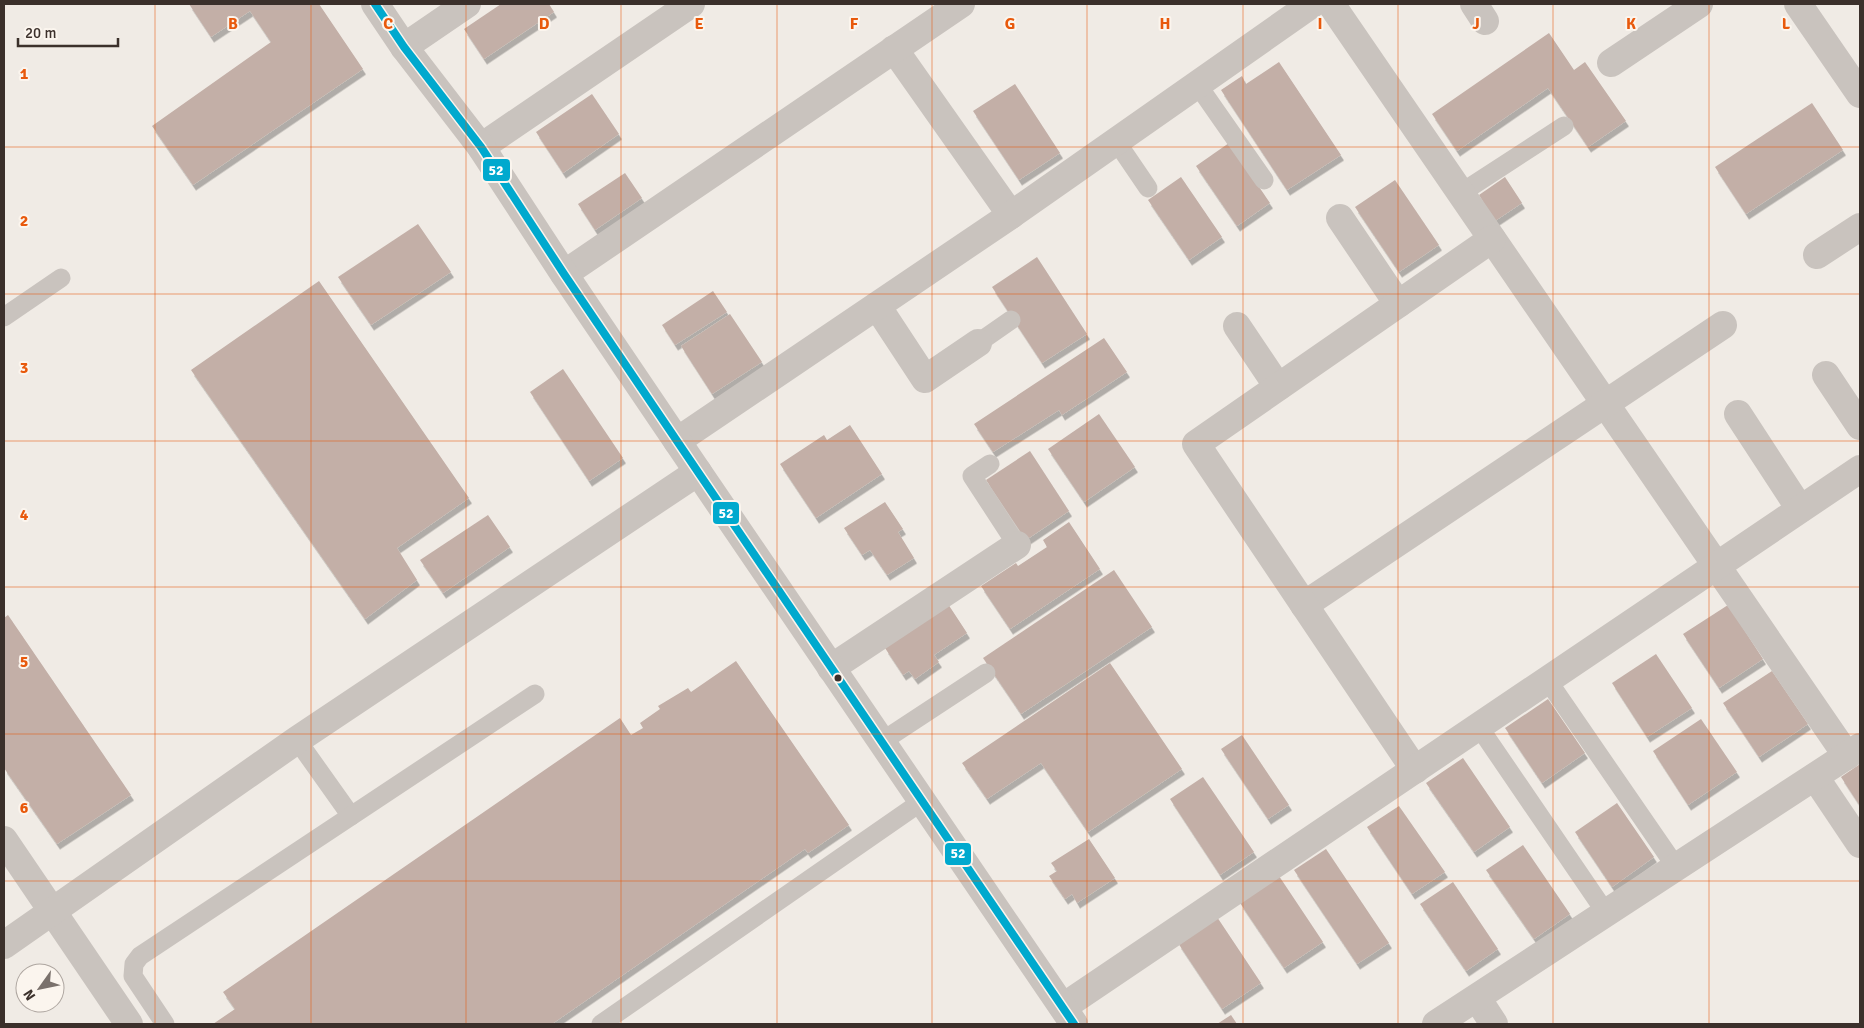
<svg xmlns="http://www.w3.org/2000/svg" width="1864" height="1028" font-family="Signika,sans-serif">
<style>
.building{fill:#c3afa7;filter:url(#shadow)}
.lines{fill:none;stroke-linecap:round;stroke-linejoin:round}
.service{stroke:#c9c3be;stroke-width:19}
.minor{stroke:#c9c3be;stroke-width:28}
.tertiary{stroke:#c9c3be;stroke-width:28}
.bus-1-casing{stroke:#fbf5ee;stroke-width:11}
.bus-1{stroke:#00a9ce;stroke-width:8}
.grid{fill:none;stroke:#e8590c;stroke-width:1;stroke-opacity:0.55}
.bus-dot{fill:#3b302b;stroke:#fbf5ee;stroke-width:2}
.grid-label{font-size:16px;text-anchor:middle;font-weight:bold;fill:#e8590c;stroke:#fbf5ee;stroke-width:4;stroke-linejoin:round;paint-order:stroke}
.line-badge{stroke:#fbf5ee;stroke-width:2}
.badge-label{font-size:14px;text-anchor:middle;font-weight:bold;fill:#fff}
</style>
<defs>
<filter id="shadow"><feDropShadow dx="3" dy="5.5" stdDeviation="0" flood-color="#0004"/></filter>
</defs>
<rect width="100%" height="100%" fill="#f0ebe5"/>
<g class="building">
<polygon points="189,4 319,4 363,69 193,185 152,126 271,42 250,11 211,37"/>
<polygon points="501,4 549,4 554,12 484,59 464,29"/>
<polygon points="1549,33 1574,70 1585,62 1626,121 1588,147 1548,88 1457,151 1432,114"/>
<polygon points="1279,62 1341,155 1287,190 1221,90 1242,76 1246,84"/>
<polygon points="1015,84 1060,153 1019,180 973,111"/>
<polygon points="592,94 619,134 563,173 536,132"/>
<polygon points="1812,103 1843,150 1746,214 1715,167"/>
<polygon points="1229,143 1270,203 1237,226 1196,166"/>
<polygon points="625,173 642,198 595,230 578,204"/>
<polygon points="1181,177 1222,237 1189,260 1148,200"/>
<polygon points="1505,177 1522,203 1495,221 1479,195"/>
<polygon points="1395,180 1439,245 1399,272 1355,207"/>
<polygon points="418,224 451,272 371,325 338,277"/>
<polygon points="1037,257 1087,334 1042,363 992,287"/>
<polygon points="319,281 469,498 397,548 417,580 365,619 191,370"/>
<polygon points="713,291 727,312 675,345 662,325"/>
<polygon points="730,314 762,362 712,394 681,346"/>
<polygon points="1104,338 1127,372 1062,415 1059,410 993,452 974,424"/>
<polygon points="563,369 623,458 589,481 530,392"/>
<polygon points="1099,414 1135,467 1084,502 1048,449"/>
<polygon points="850,425 882,474 816,518 780,464 824,435 827,440"/>
<polygon points="1030,451 1069,511 1026,540 986,480"/>
<polygon points="885,502 903,529 898,532 914,558 887,575 870,550 862,555 844,528"/>
<polygon points="488,515 510,547 443,593 420,560"/>
<polygon points="1069,522 1100,569 1010,629 981,586 1016,563 1018,566 1047,547 1043,540"/>
<polygon points="1114,570 1152,627 1021,714 983,658"/>
<polygon points="948,604 967,633 934,655 939,662 915,679 909,671 903,675 885,648"/>
<polygon points="1728,605 1763,659 1719,688 1683,634"/>
<polygon points="8,615 131,795 57,844 4,768 4,618"/>
<polygon points="1656,654 1692,708 1647,737 1612,683"/>
<polygon points="736,661 849,825 808,853 805,849 552,1024 213,1024 235,1009 223,992 620,718 631,735 643,728 640,723 660,709 658,706 688,688 691,692"/>
<polygon points="1110,663 1182,769 1088,832 1041,763 987,799 962,763"/>
<polygon points="1772,671 1808,724 1759,757 1723,703"/>
<polygon points="1548,699 1585,753 1542,783 1505,728"/>
<polygon points="1701,719 1737,772 1688,805 1653,751"/>
<polygon points="1242,735 1289,805 1268,819 1221,749"/>
<polygon points="1463,758 1510,827 1474,852 1426,783"/>
<polygon points="1860,764 1860,806 1841,777"/>
<polygon points="1203,777 1254,852 1220,875 1170,799"/>
<polygon points="1617,803 1654,857 1612,887 1575,832"/>
<polygon points="1399,806 1445,872 1412,894 1367,827"/>
<polygon points="1089,839 1115,878 1077,903 1072,894 1065,899 1049,876 1057,871 1051,863"/>
<polygon points="1523,845 1570,914 1534,939 1486,870"/>
<polygon points="1326,849 1389,943 1357,964 1294,870"/>
<polygon points="1279,876 1323,942 1284,968 1240,903"/>
<polygon points="1453,882 1498,949 1466,971 1420,904"/>
<polygon points="1217,917 1261,983 1222,1009 1178,943"/>
<polygon points="1231,1015 1237,1024 1217,1024"/>
</g>
<g class="lines">
<g class="service">
<polyline points="1197,84 1264,180"/>
<polyline points="1116,141 1148,188"/>
<polyline points="1461,193 1564,126"/>
<polyline points="4,317 61,278"/>
<polyline points="978,343 1011,320"/>
<polyline points="990,464 972,476 1017,545"/>
<polyline points="1548,681 1676,867"/>
<polyline points="1479,727 1606,913"/>
<polyline points="297,740 351,816"/>
<polyline points="881,742 986,673"/>
<polyline points="165,1024 133,976 134,964 140,956 535,694"/>
<polyline points="601,1024 921,802"/>
</g>
<g class="minor">
<polyline points="1331,4 1847,756"/>
<polyline points="1474,4 1485,21"/>
<polyline points="1798,4 1860,94"/>
<polyline points="404,47 467,4"/>
<polyline points="894,49 1011,215"/>
<polyline points="1611,63 1699,4"/>
<polyline points="481,147 691,4"/>
<polyline points="1340,218 1398,304"/>
<polyline points="1817,255 1860,227"/>
<polyline points="564,274 961,4"/>
<polyline points="877,306 925,379 978,343"/>
<polyline points="1237,326 1278,387"/>
<polyline points="1826,375 1860,426"/>
<polyline points="1738,414 1800,509"/>
<polyline points="677,441 1011,215 1312,4"/>
<polyline points="1304,605 1723,325"/>
<polyline points="831,668 1017,545"/>
<polyline points="1415,770 1196,444 1492,239"/>
<polyline points="1815,777 1860,844"/>
<polyline points="4,840 129,1024"/>
<polyline points="1477,998 1494,1024"/>
<polyline points="1063,1007 1860,469"/>
<polyline points="1436,1024 1860,747"/>
</g>
<g class="tertiary">
<polyline points="375,4 404,47 481,147 564,274 698,472 1074,1024"/>
<polyline points="4,945 297,740 698,472"/>
</g>
<defs>
<polyline id="bus-1" points="375,4 404,47 481,147 564,274 698,472 1074,1024"/>
</defs>
<use href="#bus-1" class="bus-1-casing"/>
<use href="#bus-1" class="bus-1"/>
</g>
<path class="grid" d="M155 4V1024M311 4V1024M466 4V1024M621 4V1024M777 4V1024M932 4V1024M1087 4V1024M1243 4V1024M1398 4V1024M1553 4V1024M1709 4V1024M4 147H1860M4 294H1860M4 441H1860M4 587H1860M4 734H1860M4 881H1860"/>
<circle class="bus-dot" cx="838" cy="678" r="4.5"/>
<g class="grid-label">
<text x="233" y="29">B</text>
<text x="388" y="29">C</text>
<text x="544" y="29">D</text>
<text x="699" y="29">E</text>
<text x="854" y="29">F</text>
<text x="1010" y="29">G</text>
<text x="1165" y="29">H</text>
<text x="1320" y="29">I</text>
<text x="1476" y="29">J</text>
<text x="1631" y="29">K</text>
<text x="1786" y="29">L</text>
<text x="24" y="79">1</text>
<text x="24" y="226">2</text>
<text x="24" y="373">3</text>
<text x="24" y="520">4</text>
<text x="24" y="667">5</text>
<text x="24" y="813">6</text>
</g>
<g class="line-badge">
<rect x="482" y="158" width="29" height="24" rx="5" fill="#00a9ce"/>
<rect x="712" y="501" width="28" height="24" rx="5" fill="#00a9ce"/>
<rect x="944" y="842" width="28" height="24" rx="5" fill="#00a9ce"/>
</g>
<g class="badge-label">
<text x="496" y="175">52</text>
<text x="726" y="518">52</text>
<text x="958" y="858">52</text>
</g>
<rect width="1864" height="1028" fill="none" stroke="#3b302b" stroke-width="10"/>
<g transform="translate(40 988) rotate(237)"><circle r="24" fill="#fbf5ee" stroke="#aea6a0"/>
<path d="M0-4L9 19L0 12L-9 19Z" fill="#7a716c"/>
<text y="-8" font-size="14" font-weight="bold" text-anchor="middle" fill="#3b302b">N</text>
</g>
<path d="M18 38v8h100v-8" fill="none" stroke="#3b302b" stroke-width="2.5"/>
<text x="25" y="38" font-size="15" fill="#3b302b" stroke="#fbf5ee" stroke-width="4" paint-order="stroke">20 m</text>
</svg>
